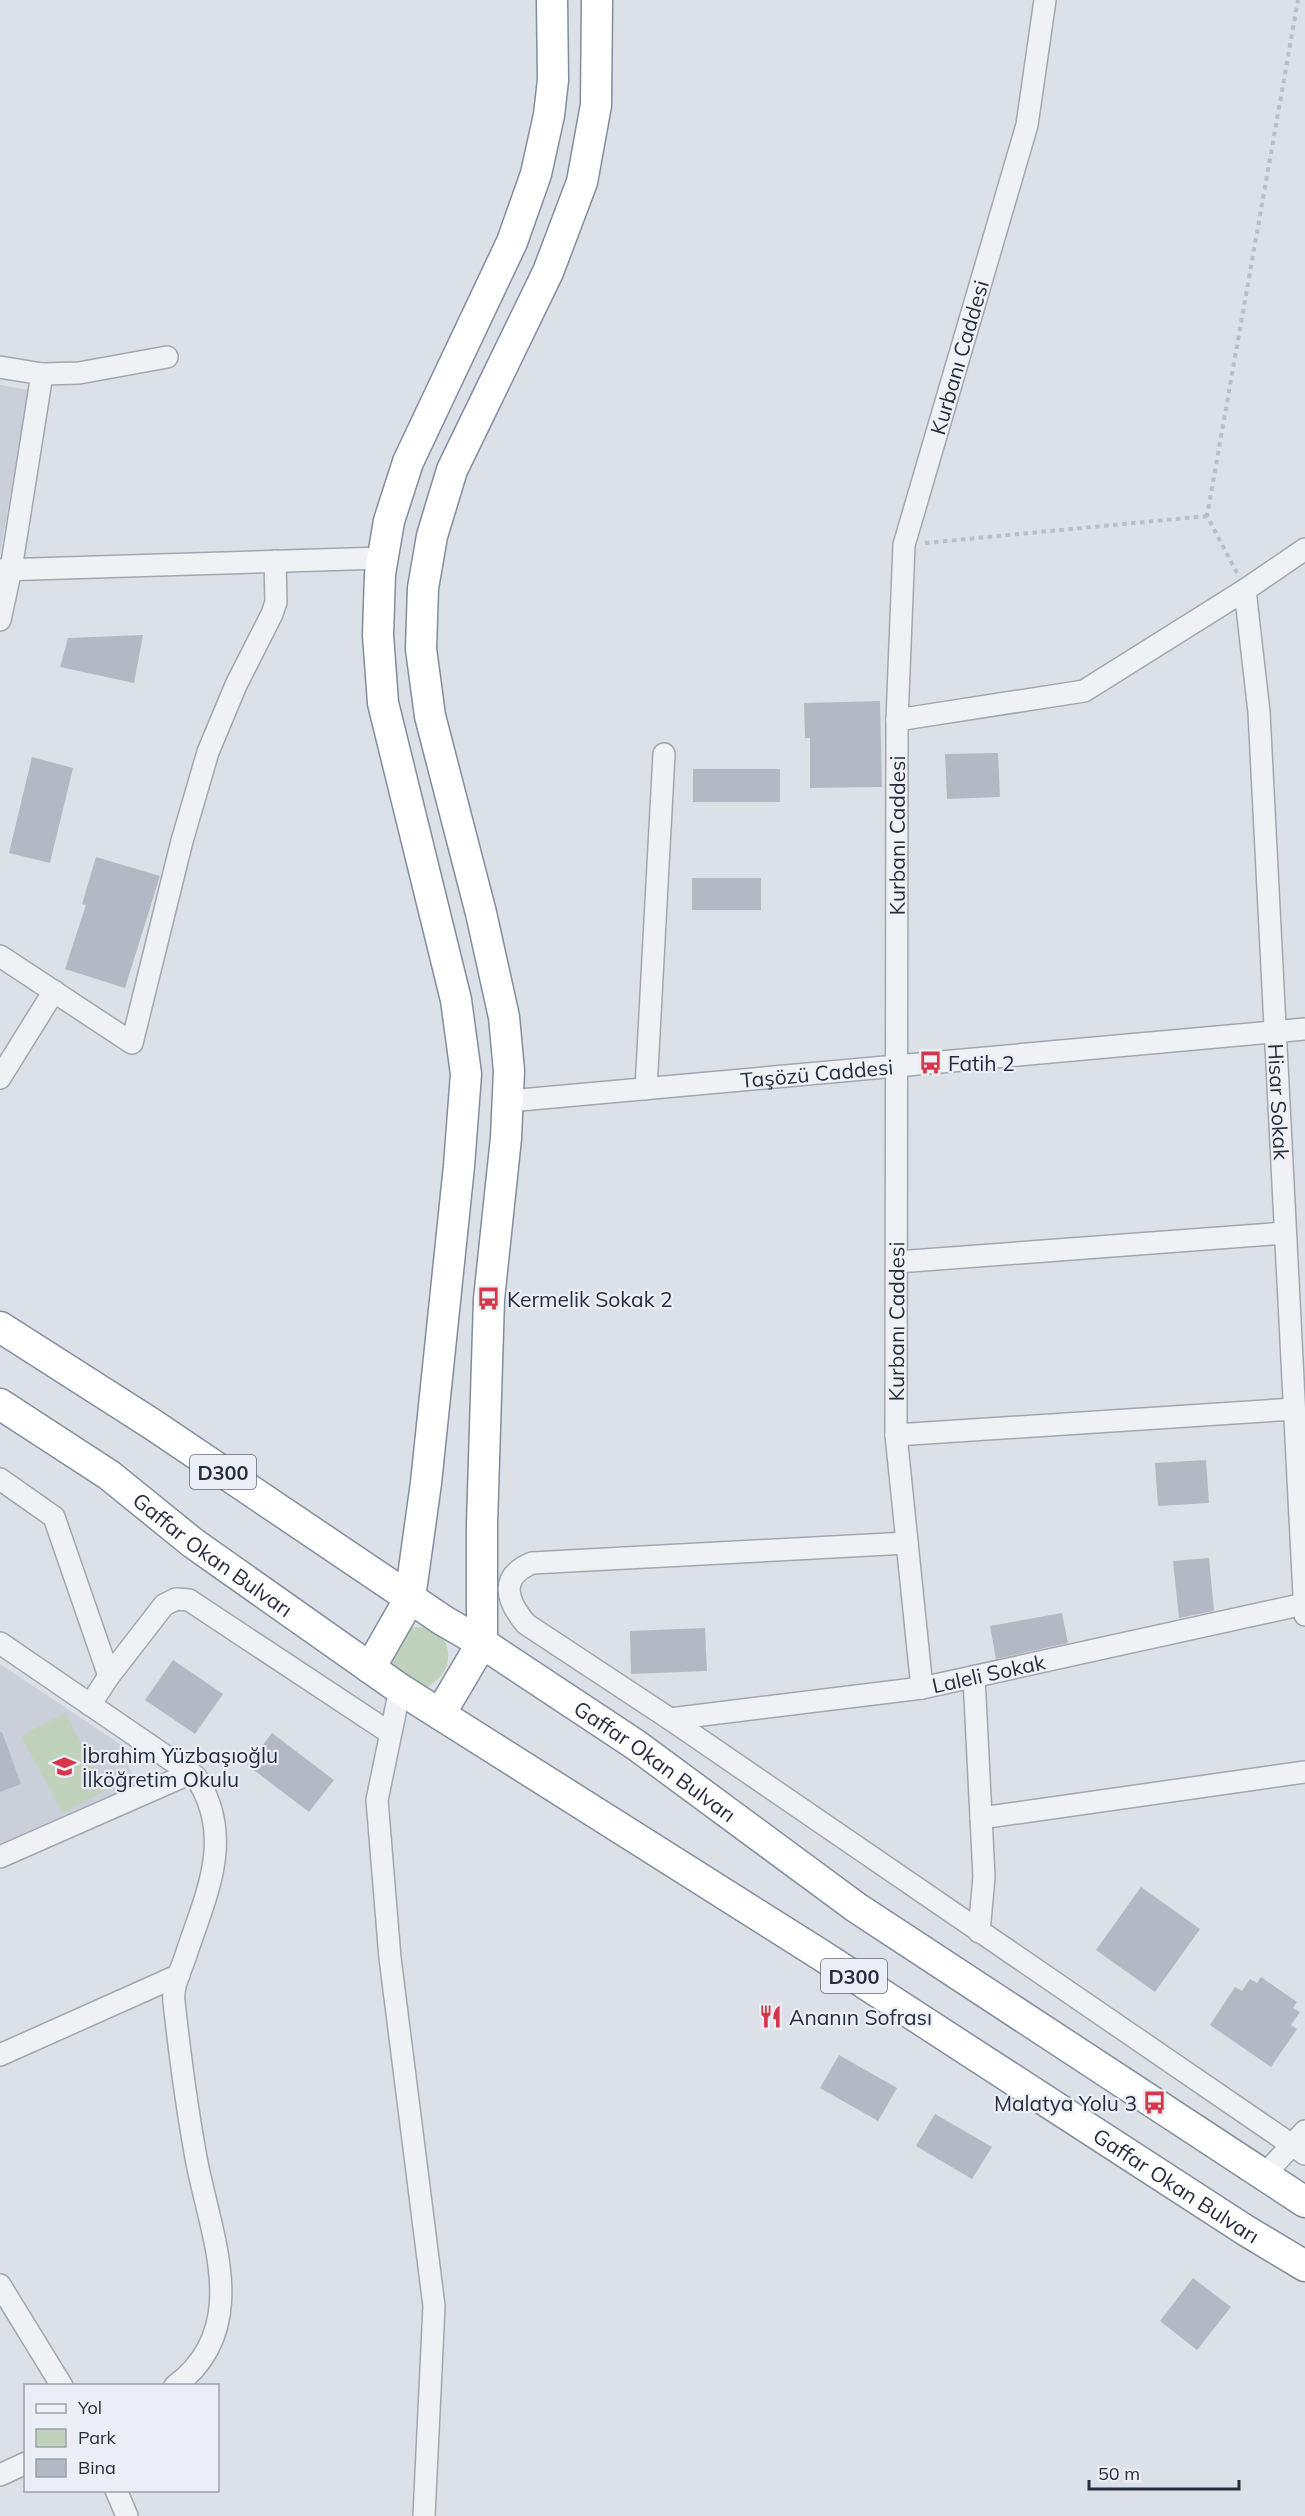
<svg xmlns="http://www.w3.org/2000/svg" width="1305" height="2516" font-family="Mulish,sans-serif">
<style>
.built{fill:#cacfd9}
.green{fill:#c1d2bc}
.building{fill:#b3b9c4}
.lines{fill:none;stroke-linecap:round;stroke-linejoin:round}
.minor-casing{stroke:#a1a7b1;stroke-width:24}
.highway-casing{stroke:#828d9f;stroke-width:33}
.path{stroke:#babec5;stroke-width:4;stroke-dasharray:4.5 4.5;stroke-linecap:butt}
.minor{stroke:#eff1f5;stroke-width:21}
.highway{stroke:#fff;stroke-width:30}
.labels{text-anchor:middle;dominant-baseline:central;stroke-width:4.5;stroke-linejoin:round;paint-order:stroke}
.shield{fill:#ebeff5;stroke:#606775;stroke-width:1.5}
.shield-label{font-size:20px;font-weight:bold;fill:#252d3e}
.street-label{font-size:21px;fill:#252d3e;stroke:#ebeff5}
.poi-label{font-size:21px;fill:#252d3e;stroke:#ebeff5;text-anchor:start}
</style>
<rect width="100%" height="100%" fill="#dce0e7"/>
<g class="built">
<polygon points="0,385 29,390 0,554"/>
<polygon points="0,1664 120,1744 138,1790 0,1850"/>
</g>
<g class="green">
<path d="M414 1627C454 1624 461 1674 424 1688L389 1669 388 1650 405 1629Z"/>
<polygon points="65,1713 106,1790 63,1813 21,1736"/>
</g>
<g class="building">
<polygon points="143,635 134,683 60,667 68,638"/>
<polygon points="880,701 882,787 810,788 810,738 805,738 804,703"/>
<polygon points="998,753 1000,797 947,799 945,754"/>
<polygon points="32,757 73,768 50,863 9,853"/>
<rect x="693" y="769" width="87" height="33"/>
<polygon points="96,857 160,876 125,988 65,969 86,905 82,904"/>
<rect x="692" y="878" width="69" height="32"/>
<polygon points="1206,1460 1209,1503 1158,1506 1155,1463"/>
<polygon points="1209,1558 1214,1611 1179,1618 1173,1561"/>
<polygon points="1062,1613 1068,1643 996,1659 990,1626"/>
<polygon points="705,1628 707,1671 631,1674 630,1631"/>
<polygon points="173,1660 223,1694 195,1734 145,1700"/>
<polygon points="0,1732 2,1732 21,1784 0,1792"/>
<polygon points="272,1733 334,1780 309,1812 247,1765"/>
<polygon points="1141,1887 1200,1929 1155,1992 1096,1950"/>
<polygon points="1261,1977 1297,2002 1293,2008 1300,2012 1291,2025 1297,2029 1271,2067 1210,2025 1235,1987 1242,1991 1250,1979 1257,1983"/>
<polygon points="839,2055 897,2088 878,2121 820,2088"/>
<polygon points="935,2114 992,2147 972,2179 916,2146"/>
<polygon points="1193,2278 1231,2307 1197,2350 1160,2321"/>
</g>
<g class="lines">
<defs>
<g id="minor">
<polyline points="0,367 42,374 79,373 167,357"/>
<polyline points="0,570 382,558"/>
<path id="s1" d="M1245 590 1259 712 1305 1615"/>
<polyline points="0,620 11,569 42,374"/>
<polyline points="897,720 1084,691 1245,590 1305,549"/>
<polyline points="0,956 132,1043 182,841 208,752 236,685 272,614 276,602 275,561"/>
<polyline points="0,1078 54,991"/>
<polyline points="646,1089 664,754"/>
<path id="s2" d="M509 1101 1305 1029"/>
<polyline points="897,1262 1285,1233"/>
<polyline points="896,1435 1294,1409"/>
<polyline points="0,1479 54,1517 109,1676"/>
<path d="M907 1543 532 1563C499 1577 506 1600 526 1624L670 1719 1305 2154"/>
<path d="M0 1643 196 1777C236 1839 205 1896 185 1958 180 1972 172 1987 174 2002 180 2056 187 2110 197 2163 212 2239 252 2329 175 2386"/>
<polyline points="974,1677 984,1877 979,1932"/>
<path id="s3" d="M922 1688 896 1435 897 720 904 545 1027 125 1045 0"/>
<polyline points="400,1689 377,1800 390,1958 434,2306 424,2516"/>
<polyline points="90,1705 109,1676 164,1605 176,1599 189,1600 390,1733"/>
<path id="s4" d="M670 1719 922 1688 1304 1604"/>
<polyline points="981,1818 1305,1772"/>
<polyline points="0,1857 191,1773"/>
<polyline points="0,2055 179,1975"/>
<polyline points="1264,2175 1305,2131"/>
<polyline points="0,2285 62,2386"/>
<polyline points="0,2475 26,2463"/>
<polyline points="116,2490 127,2516"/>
</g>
<g id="highway">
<path id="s5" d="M0 1327 152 1424 444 1621 482 1643 636 1745 857 1908 1305 2202"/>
<path id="s6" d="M0 1404 109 1475 193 1543 400 1689 821 1955 1245 2230 1305 2266"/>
<polyline points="370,1668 410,1598 426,1483 459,1166 466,1074 456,1000 383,703 378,635 380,574 389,521 408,462 512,242 536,174 549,115 553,80 552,0"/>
<polyline points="440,1714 482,1643 482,1524 489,1299 506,1138 509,1071 504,1017 481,913 430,716 421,649 423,588 432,536 452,470 548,272 582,182 596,105 597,0"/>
</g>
</defs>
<use href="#minor" class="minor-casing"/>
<use href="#highway" class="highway-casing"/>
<g class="path">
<polyline points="925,543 1207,516"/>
<polyline points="1237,573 1207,516 1298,0"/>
</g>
<use href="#minor" class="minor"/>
<use href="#highway" class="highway"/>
</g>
<defs>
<symbol id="bus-bare" viewBox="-9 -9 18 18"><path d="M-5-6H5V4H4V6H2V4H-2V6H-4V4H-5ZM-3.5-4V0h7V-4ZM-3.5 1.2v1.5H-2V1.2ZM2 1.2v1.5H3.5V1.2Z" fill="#d7364a" stroke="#ebeff5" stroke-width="2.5" paint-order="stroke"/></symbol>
<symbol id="school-bare" viewBox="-9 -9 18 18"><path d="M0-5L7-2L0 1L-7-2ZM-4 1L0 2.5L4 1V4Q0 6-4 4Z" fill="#d7364a" stroke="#ebeff5" stroke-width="2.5" paint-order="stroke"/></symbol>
<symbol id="restaurant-bare" viewBox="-9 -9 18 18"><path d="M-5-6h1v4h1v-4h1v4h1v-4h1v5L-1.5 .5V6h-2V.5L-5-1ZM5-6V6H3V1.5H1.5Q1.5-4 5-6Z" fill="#d7364a" stroke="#ebeff5" stroke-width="2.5" paint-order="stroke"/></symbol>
</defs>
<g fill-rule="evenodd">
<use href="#bus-bare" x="914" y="1046" width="33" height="33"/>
<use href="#bus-bare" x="472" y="1282" width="33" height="33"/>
<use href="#school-bare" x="48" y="1750" width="33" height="33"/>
<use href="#restaurant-bare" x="754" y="2000" width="33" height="33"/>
<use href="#bus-bare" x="1138" y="2086" width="33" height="33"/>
</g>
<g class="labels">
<g class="shield">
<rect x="190" y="1455" width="66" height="34" rx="4.5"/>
<rect x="821" y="1959" width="66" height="34" rx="4.5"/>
</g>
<g class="shield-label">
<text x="223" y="1472">D300</text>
<text x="854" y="1976">D300</text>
</g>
<g class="street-label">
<text stroke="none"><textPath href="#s3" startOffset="1340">Kurbanı Caddesi</textPath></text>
<text stroke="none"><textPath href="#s3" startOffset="854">Kurbanı Caddesi</textPath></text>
<text stroke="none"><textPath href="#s2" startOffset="309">Taşözü Caddesi</textPath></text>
<text stroke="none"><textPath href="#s1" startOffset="513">Hisar Sokak</textPath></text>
<text stroke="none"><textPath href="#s3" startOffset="368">Kurbanı Caddesi</textPath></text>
<text stroke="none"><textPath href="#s6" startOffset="261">Gaffar Okan Bulvarı</textPath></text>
<text stroke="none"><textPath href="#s4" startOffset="322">Laleli Sokak</textPath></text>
<text stroke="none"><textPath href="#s5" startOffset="786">Gaffar Okan Bulvarı</textPath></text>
<text stroke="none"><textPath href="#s6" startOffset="1413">Gaffar Okan Bulvarı</textPath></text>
</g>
<g class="poi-label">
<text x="948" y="1063">Fatih 2</text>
<text x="507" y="1299">Kermelik Sokak 2</text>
<text x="82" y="1755">İbrahim Yüzbaşıoğlu<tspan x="82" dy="24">İlköğretim Okulu</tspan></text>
<text x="789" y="2017">Ananın Sofrası</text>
<text x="1137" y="2103" text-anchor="end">Malatya Yolu 3</text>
</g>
</g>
<rect x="24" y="2384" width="195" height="108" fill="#ebeff5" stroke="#9ca1ac" stroke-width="1.5"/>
<rect x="36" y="2404" width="30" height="9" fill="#eff1f5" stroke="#9ca1ac" stroke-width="1.5"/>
<text x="78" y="2414" font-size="18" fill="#252d3e">Yol</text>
<rect x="36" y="2429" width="30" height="18" fill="#c1d2bc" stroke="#9ca1ac" stroke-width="1.5"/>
<text x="78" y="2444" font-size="18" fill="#252d3e">Park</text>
<rect x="36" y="2459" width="30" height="18" fill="#b3b9c4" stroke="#9ca1ac" stroke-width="1.5"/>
<text x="78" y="2474" font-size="18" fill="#252d3e">Bina</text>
<path d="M1089 2480v9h150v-9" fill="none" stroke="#252d3e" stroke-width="3"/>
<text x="1098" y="2480" font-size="18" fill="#252d3e" stroke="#ebeff5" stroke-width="4.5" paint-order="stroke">50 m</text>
</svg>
